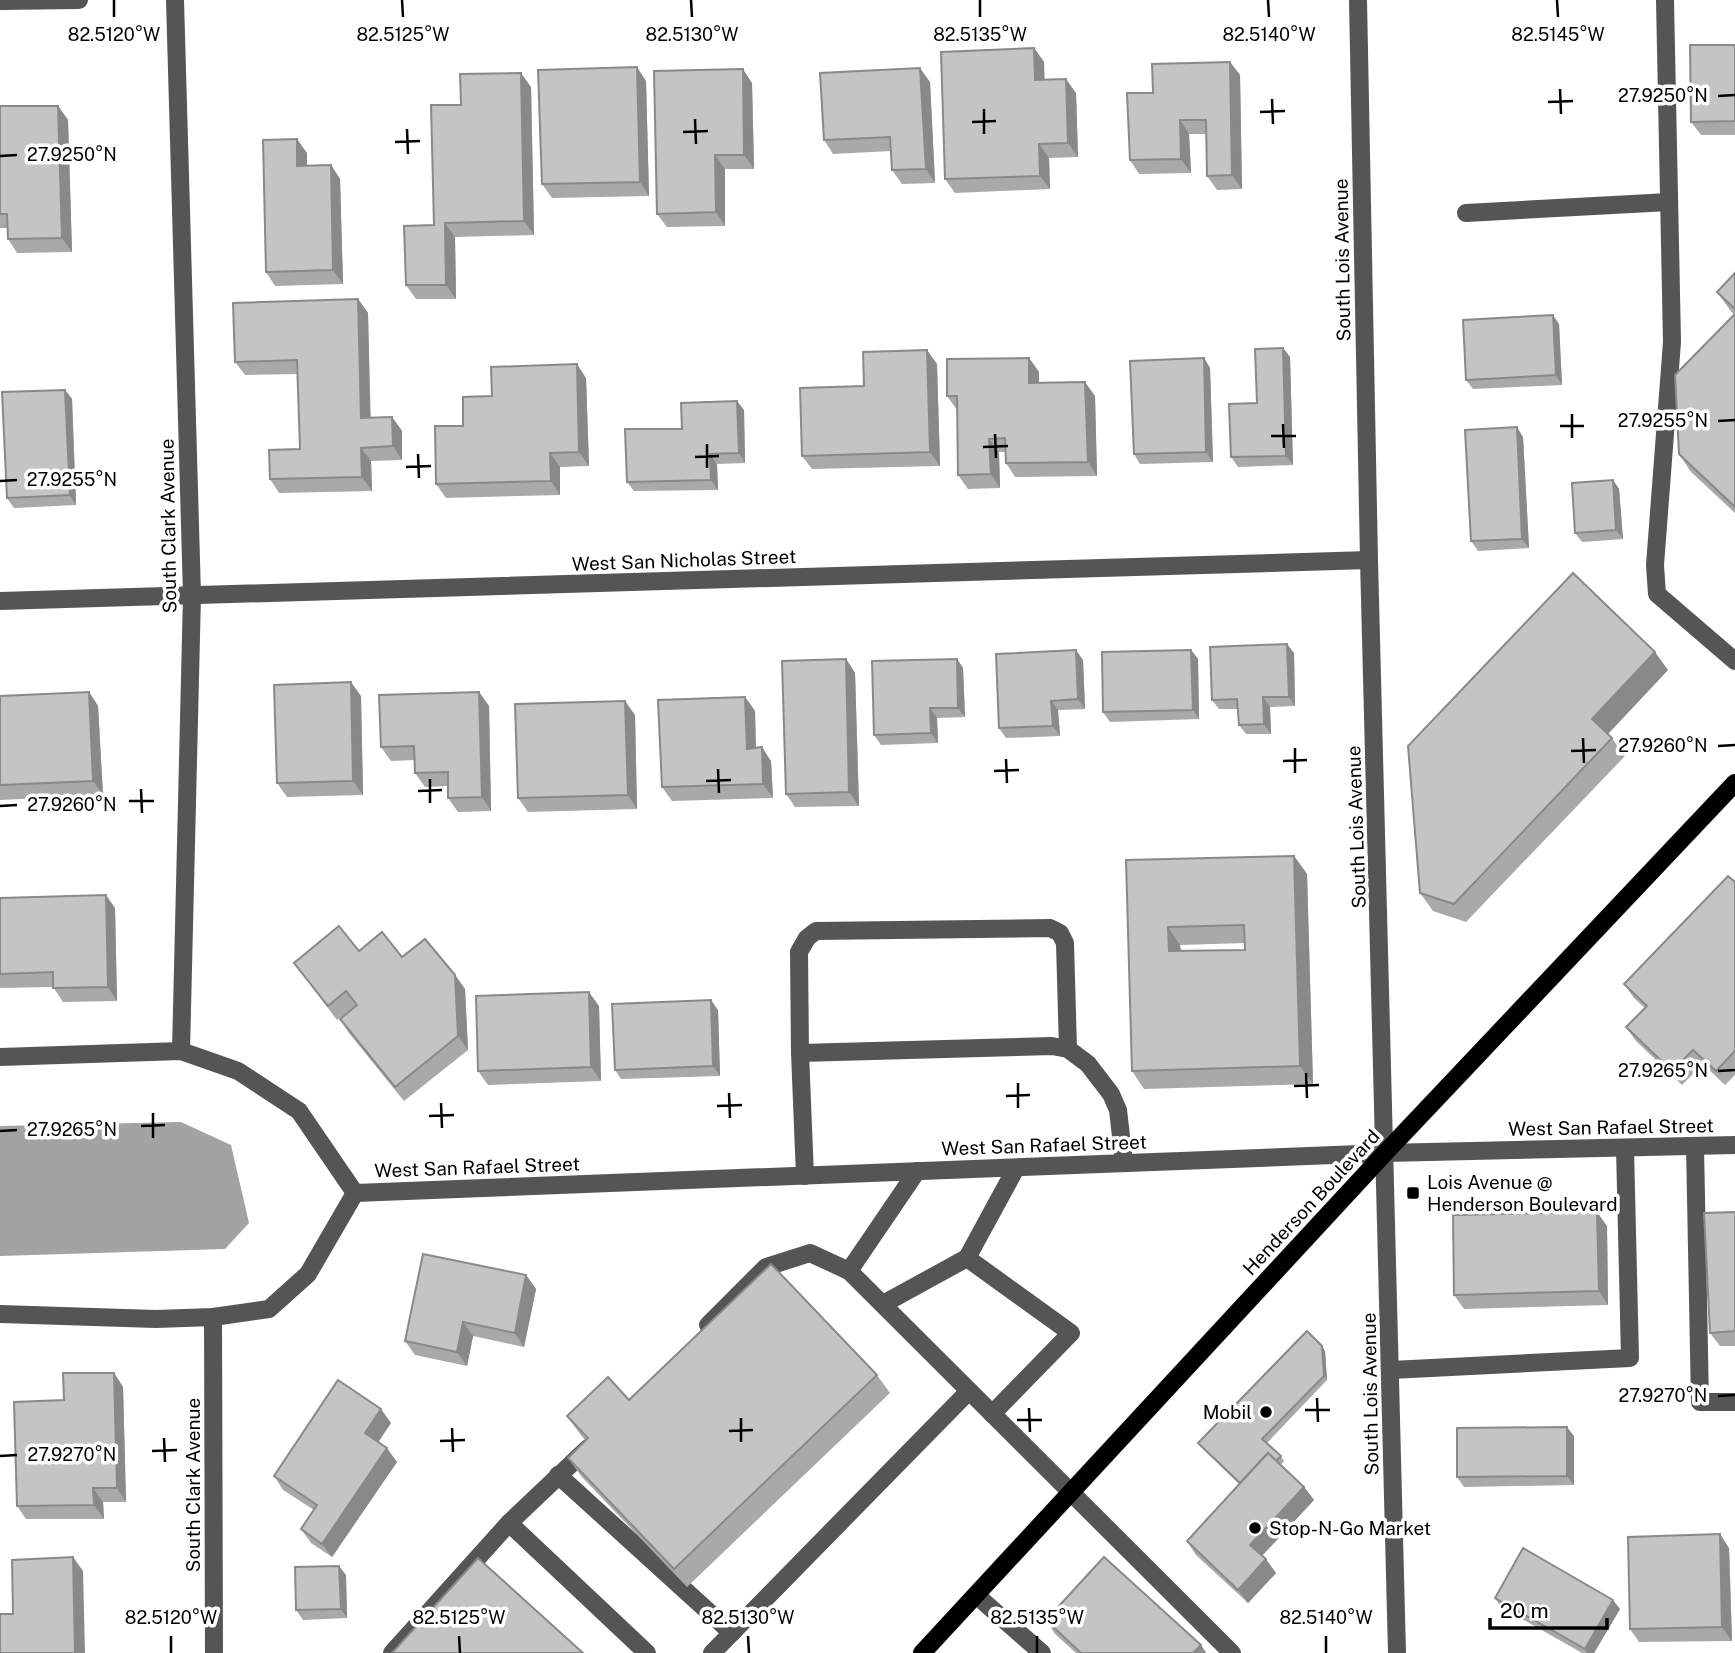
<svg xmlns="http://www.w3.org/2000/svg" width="1735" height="1653" font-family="'Public Sans',sans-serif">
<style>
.water{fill:#a3a3a3}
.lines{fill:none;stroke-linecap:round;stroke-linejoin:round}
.major-casing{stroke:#dbdbdb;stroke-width:19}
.minor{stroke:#555;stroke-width:18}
.major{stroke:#000;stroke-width:18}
.wall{fill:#a9a9a9;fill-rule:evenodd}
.shaded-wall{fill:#898989}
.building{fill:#c4c4c4;stroke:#898989;stroke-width:2;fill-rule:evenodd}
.ticks{fill:none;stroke:#000;stroke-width:2.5}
.poi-dot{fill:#000;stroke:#fff;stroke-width:2.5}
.labels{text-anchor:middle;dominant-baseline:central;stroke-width:7;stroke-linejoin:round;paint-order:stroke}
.street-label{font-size:19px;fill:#000;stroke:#fff}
.poi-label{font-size:19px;fill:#000;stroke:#fff;text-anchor:start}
.ticks-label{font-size:18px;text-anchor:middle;fill:#000;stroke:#fff;stroke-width:7;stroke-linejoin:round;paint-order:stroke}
</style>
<rect width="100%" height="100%" fill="#fff"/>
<polygon class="water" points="181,1122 231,1145 249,1223 225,1249 0,1256 0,1126"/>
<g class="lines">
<defs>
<polyline id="major" points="922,1653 1385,1153 1735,783"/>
</defs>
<use href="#major" class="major-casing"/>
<g class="minor">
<polyline points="175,0 192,595 181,1051"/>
<polyline points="1358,0 1369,560 1397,1653"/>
<polyline points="1665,0 1672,342 1655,565 1657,594 1735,661"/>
<polyline points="0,1 79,0"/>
<polyline points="1466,213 1669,202"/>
<polyline points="0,601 1369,560"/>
<polyline points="800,1053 799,952 807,938 816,931 1050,928 1060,933 1065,943 1068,1049"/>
<polyline points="0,1057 181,1051 238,1071 299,1111 355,1193"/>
<polyline points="1695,1146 1700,1402 1735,1402"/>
<polyline points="805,1176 800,1053 1052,1046 1068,1049 1088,1064 1111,1094 1118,1110 1124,1163"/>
<polyline points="355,1193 1385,1153 1735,1145"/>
<polyline points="967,1258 1071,1333 992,1414"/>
<polyline points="849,1271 917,1171"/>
<polyline points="883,1304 967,1258 1016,1168"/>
<polyline points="0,1314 156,1319 213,1317 269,1309 308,1274 355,1193"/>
<polyline points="213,1317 214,1653"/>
<polyline points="708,1325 766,1267 810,1253 849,1271 1232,1653"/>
<polyline points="1391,1370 1630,1358 1625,1148"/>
<polyline points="558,1475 732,1633"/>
<polyline points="509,1523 647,1653"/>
<polyline points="976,1595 1042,1653"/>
<polyline points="392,1653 509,1523 588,1448"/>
<polyline points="712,1653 969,1391"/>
</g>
<use href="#major" class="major"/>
</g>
<g class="wall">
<polygon points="1735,45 1735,135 1701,135 1691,122"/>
<polygon points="1034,48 1044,62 1044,80 1076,93 1078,157 1049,158 1050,189 955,193 945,179"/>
<polygon points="1230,62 1240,75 1242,189 1217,190 1207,176 1206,134 1189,134 1191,173 1139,174 1130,160 1153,93"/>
<polygon points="646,81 649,196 552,198 542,184"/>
<polygon points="930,82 935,183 902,184 892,170 891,151 833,154 824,140"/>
<polygon points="752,83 754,169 725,169 725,226 667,227 657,214"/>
<polygon points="531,87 534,235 455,237 456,299 416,299 406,285 434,225 461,105"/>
<polygon points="0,106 58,106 68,120 72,252 17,253 8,239 7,228 0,228"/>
<polygon points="307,153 307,166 331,165 340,179 343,284 275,286 266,272"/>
<polygon points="1735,273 1735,513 1691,472 1679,454 1734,315 1730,310 1717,292"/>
<polygon points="358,299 368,313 370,418 392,417 402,431 402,460 371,461 372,491 279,493 270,479 300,449 298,374 245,375 235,362"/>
<polygon points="1559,324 1562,385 1473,389 1466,380"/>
<polygon points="1283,348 1290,357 1293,465 1238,467 1231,457"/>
<polygon points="1029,358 1039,372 1039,382 1095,396 1097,476 1015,477 1006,463 1005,452 999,452 1000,488 968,489 958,475 957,410 947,396"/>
<polygon points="1204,358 1210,368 1213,462 1140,464 1134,454"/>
<polygon points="937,364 940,466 812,469 802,456 864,386"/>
<polygon points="586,378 589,466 560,467 560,495 446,498 436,484 463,426 492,396"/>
<polygon points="65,390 72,399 76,505 14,508 7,498"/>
<polygon points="744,410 745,463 717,464 718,490 634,491 627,482 682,429"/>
<polygon points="1523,437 1529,548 1478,551 1471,541"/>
<polygon points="1613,480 1619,489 1623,539 1582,542 1575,533"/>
<polygon points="1191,650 1198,659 1199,719 1110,722 1103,712"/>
<polygon points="1294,653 1295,706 1270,707 1271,734 1246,734 1239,725 1238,709 1219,709 1212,700"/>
<polygon points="846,659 855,673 859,806 795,807 786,794"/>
<polygon points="957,659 963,668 965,717 937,718 938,743 881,745 874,735"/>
<polygon points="1083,660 1085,709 1058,710 1060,736 1006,738 999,728"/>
<polygon points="1668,670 1608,734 1612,738 1625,756 1466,922 1433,911 1420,893"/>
<polygon points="89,692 98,706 103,795 0,800 0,696"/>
<polygon points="479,692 489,706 491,811 458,812 448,798 448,786 425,787 415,773 414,760 391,761 381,747"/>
<polygon points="361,696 363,795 287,797 277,783"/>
<polygon points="745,697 755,711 756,748 771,761 773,798 672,801 662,787"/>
<polygon points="635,715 637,809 528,812 518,798"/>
<path d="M1294 856 1307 874 1313 1084 1144 1089 1132 1071 1126 860ZM1245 943V950L1181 951 1180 945Z"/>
<polygon points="1735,882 1735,1075 1725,1085 1703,1064 1682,1085 1636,1041 1626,1027 1645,1008 1634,998 1624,984"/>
<polygon points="0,898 115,908 117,1001 63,1002 53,987 0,988"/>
<polygon points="359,951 402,957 455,975 465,989 468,1050 404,1101 349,1033 340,1019 356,1005 337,1020 294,963"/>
<polygon points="599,1006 601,1081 488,1085 478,1071"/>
<polygon points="718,1010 720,1076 621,1079 615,1070"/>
<polygon points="1735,1212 1735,1346 1720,1346 1710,1333"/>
<polygon points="1607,1226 1608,1305 1464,1309 1454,1295"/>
<polygon points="526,1275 536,1289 524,1347 473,1336 467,1366 415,1355 405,1341"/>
<polygon points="1325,1351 1327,1380 1267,1443 1281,1456 1284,1461 1281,1465 1304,1487 1314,1500 1262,1556 1276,1573 1248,1603 1196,1555 1187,1541 1239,1484 1202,1448 1198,1443"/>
<polygon points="114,1373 123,1387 126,1502 103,1502 104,1519 26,1519 17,1506 64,1400"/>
<polygon points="877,1375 890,1393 687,1587 581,1476 568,1458 586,1441 580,1434 567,1416 629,1400"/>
<polygon points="391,1423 378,1442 397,1462 332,1557 311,1543 301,1529 314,1510 283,1490 274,1476"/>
<polygon points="1574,1436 1574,1485 1464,1487 1457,1477"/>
<polygon points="1729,1548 1732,1641 1639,1642 1630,1629"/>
<polygon points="346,1575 347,1618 303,1620 296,1610"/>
<polygon points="1495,1598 1620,1609 1594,1653 1582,1653 1501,1607"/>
<polygon points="1046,1620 1201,1645 1206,1653 1076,1653 1055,1634"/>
</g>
<g class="shaded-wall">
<polygon points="1034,48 1044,62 1045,94 1035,80"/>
<polygon points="1230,62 1240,75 1242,189 1232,175"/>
<polygon points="637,67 646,81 649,196 640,182"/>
<polygon points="920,68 930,82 935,183 926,169"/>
<polygon points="743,69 752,83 754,169 744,155"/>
<polygon points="521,73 531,87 534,235 524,221"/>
<polygon points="1066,79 1076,93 1078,157 1068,143"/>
<polygon points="58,106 68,120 72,252 62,238"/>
<polygon points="1180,120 1189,134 1191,173 1181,159"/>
<polygon points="297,139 307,153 307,180 297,166"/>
<polygon points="1039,144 1049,158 1050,189 1040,176"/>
<polygon points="715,155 725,169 725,226 716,212"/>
<polygon points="331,165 340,179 343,284 333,270"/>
<polygon points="445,223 455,237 456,299 446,285"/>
<polygon points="358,299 368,313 371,432 361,418"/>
<polygon points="1553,315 1559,324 1562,385 1556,375"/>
<polygon points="1283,348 1290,357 1293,465 1286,456"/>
<polygon points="927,350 937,364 940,466 930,452"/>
<polygon points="1029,358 1039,372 1039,396 1029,383"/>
<polygon points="1204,358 1210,368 1213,462 1206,452"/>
<polygon points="577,364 586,378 589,466 579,452"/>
<polygon points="1085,382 1095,396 1097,476 1088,462"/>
<polygon points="65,390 72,399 76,505 70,495"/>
<polygon points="737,401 744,410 745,463 739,453"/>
<polygon points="392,417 402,431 402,460 393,446"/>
<polygon points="1517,427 1523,437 1529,548 1522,539"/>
<polygon points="989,439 999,452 1000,488 991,474"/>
<polygon points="361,448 371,461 372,491 362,477"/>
<polygon points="550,453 560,467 560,495 551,481"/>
<polygon points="710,454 717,464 718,490 711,480"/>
<polygon points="1613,480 1619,489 1623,539 1616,530"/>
<polygon points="1287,644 1294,653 1295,706 1289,697"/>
<polygon points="1076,650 1083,660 1085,709 1078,699"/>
<polygon points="1191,650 1198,659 1199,719 1193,710"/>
<polygon points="1655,652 1668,670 1605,737 1592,719"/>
<polygon points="846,659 855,673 859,806 849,792"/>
<polygon points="957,659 963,668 965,717 958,708"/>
<polygon points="351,682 361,696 363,795 353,781"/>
<polygon points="89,692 98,706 103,795 93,781"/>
<polygon points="479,692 489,706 491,811 482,797"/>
<polygon points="745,697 755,711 756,763 747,749"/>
<polygon points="1263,697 1270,707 1271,734 1264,724"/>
<polygon points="625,701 635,715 637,809 628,795"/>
<polygon points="1051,701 1058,710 1060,736 1053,726"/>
<polygon points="930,708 937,718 938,743 931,733"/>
<polygon points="762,747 771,761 773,798 763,784"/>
<polygon points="1294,856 1307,874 1313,1084 1300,1066"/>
<polygon points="106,895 115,908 117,1001 108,987"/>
<polygon points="1168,927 1180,945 1182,969 1169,951"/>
<polygon points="455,975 465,989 468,1050 458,1036"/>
<polygon points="589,992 599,1006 601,1081 591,1067"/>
<polygon points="711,1000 718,1010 720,1076 713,1066"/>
<polygon points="1597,1212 1607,1226 1608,1305 1599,1291"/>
<polygon points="526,1275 536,1289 524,1347 515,1333"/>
<polygon points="463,1322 473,1336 467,1366 457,1352"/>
<polygon points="1322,1346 1325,1351 1327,1380 1324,1376"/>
<polygon points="114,1373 123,1387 126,1502 117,1488"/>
<polygon points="381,1409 391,1423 375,1447 365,1433"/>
<polygon points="1567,1427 1574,1436 1574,1485 1567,1476"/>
<polygon points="387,1448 397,1462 332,1557 322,1544"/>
<polygon points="1304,1487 1314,1500 1259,1559 1250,1545"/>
<polygon points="93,1488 103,1502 104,1519 94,1505"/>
<polygon points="1720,1534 1729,1548 1732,1641 1722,1627"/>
<polygon points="73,1557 83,1571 85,1653 75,1653"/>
<polygon points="1266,1559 1276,1573 1248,1603 1238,1590"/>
<polygon points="339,1566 346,1575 347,1618 341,1609"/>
<polygon points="1613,1600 1620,1609 1594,1653 1587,1653 1585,1649"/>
<polygon points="1201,1645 1206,1653 1193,1653"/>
</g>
<g class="building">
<polygon points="1690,45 1735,45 1735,121 1691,122"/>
<polygon points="1034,48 1035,80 1066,79 1068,143 1039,144 1040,176 945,179 941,52"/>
<polygon points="1230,62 1232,175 1207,176 1206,120 1180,120 1181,159 1130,160 1127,93 1153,93 1152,64"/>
<polygon points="637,67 640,182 542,184 538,70"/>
<polygon points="920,68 926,169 892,170 890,137 824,140 820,73"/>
<polygon points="743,69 744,155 715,155 716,212 657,214 654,71"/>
<polygon points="521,73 524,221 445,223 446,285 406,285 404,226 434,225 431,105 461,105 460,74"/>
<polygon points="0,106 58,106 62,238 8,239 7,214 0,214"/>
<polygon points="297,139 297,166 331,165 333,270 266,272 263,140"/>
<polygon points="1735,273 1735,309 1717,292"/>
<polygon points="358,299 361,418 392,417 393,446 361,448 362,477 270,479 269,450 300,449 297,360 235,362 233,303"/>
<polygon points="1735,314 1735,507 1679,454 1675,375"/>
<polygon points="1553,315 1556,375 1466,380 1463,320"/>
<polygon points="1283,348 1286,456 1231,457 1229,404 1257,403 1255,349"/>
<polygon points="927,350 930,452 802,456 800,388 864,386 863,352"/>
<polygon points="1029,358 1029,383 1085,382 1088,462 1006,463 1005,438 989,439 991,474 958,475 957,396 947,396 947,359"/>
<polygon points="1204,358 1206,452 1134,454 1130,361"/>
<polygon points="577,364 579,452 550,453 551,481 436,484 435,426 463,426 463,397 492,396 491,367"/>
<polygon points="65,390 70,495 7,498 2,392"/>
<polygon points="737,401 739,453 710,454 711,480 627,482 625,429 682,429 681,403"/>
<polygon points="1517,427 1522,539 1471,541 1465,430"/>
<polygon points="1613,480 1616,530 1575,533 1572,483"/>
<polygon points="1573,573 1655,652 1592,719 1612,738 1454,904 1420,893 1408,746"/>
<polygon points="1287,644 1289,697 1263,697 1264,724 1239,725 1237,699 1212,700 1210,647"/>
<polygon points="1076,650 1078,699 1051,701 1053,726 999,728 996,654"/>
<polygon points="1191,650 1193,710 1103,712 1102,652"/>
<polygon points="846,659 849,792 786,794 782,661"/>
<polygon points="957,659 958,708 930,708 931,733 874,735 872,661"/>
<polygon points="351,682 353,781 277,783 274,685"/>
<polygon points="89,692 93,781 0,785 0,696"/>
<polygon points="479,692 482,797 448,798 448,772 415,773 414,746 381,747 379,695"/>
<polygon points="745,697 747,749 762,747 763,784 662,787 658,700"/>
<polygon points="625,701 628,795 518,798 515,704"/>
<path d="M1294 856 1300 1066 1132 1071 1126 860ZM1244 925 1245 950 1169 951 1168 927Z"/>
<polygon points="1728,876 1735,882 1735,1051 1716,1071 1693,1050 1672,1071 1626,1027 1647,1006 1624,984"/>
<polygon points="106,895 108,987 53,988 53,972 0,974 0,898"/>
<polygon points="339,926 359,951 382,932 402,957 425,939 455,975 458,1036 395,1087 340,1019 357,1005 346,991 328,1006 294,963"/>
<polygon points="589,992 591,1067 478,1071 476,996"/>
<polygon points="711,1000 713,1066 615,1070 612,1004"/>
<polygon points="1597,1212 1599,1291 1454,1295 1453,1215"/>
<polygon points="1735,1212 1735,1331 1710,1333 1704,1213"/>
<polygon points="423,1254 526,1275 515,1333 463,1322 457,1352 405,1341"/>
<polygon points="771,1264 877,1375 674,1569 568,1458 588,1438 567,1416 608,1377 629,1400"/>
<polygon points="1307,1331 1322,1346 1324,1376 1262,1439 1281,1456 1276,1461 1268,1453 1240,1483 1198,1443"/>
<polygon points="63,1373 114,1373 117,1488 93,1488 94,1505 17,1506 14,1402 64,1400"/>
<polygon points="338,1380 381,1409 365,1433 387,1448 322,1544 301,1529 317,1505 274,1476"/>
<polygon points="1567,1427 1567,1476 1457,1477 1457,1428"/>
<polygon points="1268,1453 1304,1487 1250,1545 1266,1559 1238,1590 1187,1541"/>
<polygon points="1720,1534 1722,1627 1630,1629 1628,1537"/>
<polygon points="1523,1548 1613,1600 1585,1649 1495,1598"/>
<polygon points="73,1557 75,1653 0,1653 0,1614 13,1614 12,1560"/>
<polygon points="1104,1557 1201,1645 1193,1653 1081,1653 1046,1620"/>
<polygon points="478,1558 583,1653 392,1653"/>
<polygon points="339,1566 341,1609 296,1610 295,1567"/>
</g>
<path class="ticks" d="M114 0V17M402 0 403 17M691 0 692 17M980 0V17M1268 0 1269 17M1557 0 1558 17M1560 89 1561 114M1718 96 1735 95M1272 99 1273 124M1548 102 1573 101M984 109V134M1260 112 1285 111M695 119 696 144M972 122 996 121M407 129 408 154M683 132 708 131M395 142 420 141M0 156 17 155M1572 414V438M1718 421 1735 420M1283 424 1284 448M1560 426H1584M995 434 996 458M1271 436H1296M707 444V468M983 447 1008 446M418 454 419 478M695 457 719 456M406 467 431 466M0 481 17 480M1583 738 1584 763M1718 746 1735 745M1295 748V773M1571 751 1596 750M1006 759 1007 783M1283 761 1307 760M718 769 719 793M994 771 1019 770M430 779V803M706 781 731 780M141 789 142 813M418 791 442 790M129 801H154M0 806 17 805M1718 1071 1735 1070M1306 1073 1307 1098M1018 1083V1108M1294 1086 1319 1085M729 1093 730 1118M1006 1096 1030 1095M441 1103 442 1128M717 1106 742 1105M153 1113V1138M429 1116 454 1115M141 1126 165 1125M0 1131 17 1130M1718 1396 1735 1395M1317 1398 1318 1422M1029 1408 1030 1432M1305 1410H1330M741 1418V1442M1017 1420H1042M452 1428 453 1452M729 1431 753 1430M164 1438 165 1462M440 1441 465 1440M152 1451 177 1450M0 1456 17 1455M171 1636V1653M459 1636 460 1653M748 1636 749 1653M1037 1636V1653M1326 1636V1653"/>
<g class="poi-dot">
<rect x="1406" y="1186" width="14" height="14" rx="3.5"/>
<circle cx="1266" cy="1412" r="7"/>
<circle cx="1255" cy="1528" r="7"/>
</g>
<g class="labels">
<g class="street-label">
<text transform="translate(1342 260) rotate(-91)">South Lois Avenue</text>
<text transform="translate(168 526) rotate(-91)">South Clark Avenue</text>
<text transform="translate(684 560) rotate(-2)">West San Nicholas Street</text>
<text transform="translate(1356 827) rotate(-92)">South Lois Avenue</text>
<text transform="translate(1611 1127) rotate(-1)">West San Rafael Street</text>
<text transform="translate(1044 1145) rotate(-2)">West San Rafael Street</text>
<text transform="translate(477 1167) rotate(-2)">West San Rafael Street</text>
<text transform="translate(1311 1202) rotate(-47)">Henderson Boulevard</text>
<text transform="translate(1370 1394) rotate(-91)">South Lois Avenue</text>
<text transform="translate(193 1485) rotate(-90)">South Clark Avenue</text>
</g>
<g class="poi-label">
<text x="1427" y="1182">Lois Avenue @<tspan x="1427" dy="22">Henderson Boulevard</tspan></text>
<text x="1252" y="1412" text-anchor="end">Mobil</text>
<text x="1269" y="1528">Stop-N-Go Market</text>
</g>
</g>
<g class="ticks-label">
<text x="114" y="41">82.5120°W</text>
<text x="403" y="41">82.5125°W</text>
<text x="692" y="41">82.5130°W</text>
<text x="980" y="41">82.5135°W</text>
<text x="1269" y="41">82.5140°W</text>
<text x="1558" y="41">82.5145°W</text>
<text x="1663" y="102">27.9250°N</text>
<text x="72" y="161">27.9250°N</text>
<text x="1663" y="427">27.9255°N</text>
<text x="72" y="486">27.9255°N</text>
<text x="1663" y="752">27.9260°N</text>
<text x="72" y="811">27.9260°N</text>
<text x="1663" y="1077">27.9265°N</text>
<text x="72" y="1136">27.9265°N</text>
<text x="1663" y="1402">27.9270°N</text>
<text x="72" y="1461">27.9270°N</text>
<text x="171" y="1624">82.5120°W</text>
<text x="459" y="1624">82.5125°W</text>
<text x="748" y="1624">82.5130°W</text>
<text x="1037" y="1624">82.5135°W</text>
<text x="1326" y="1624">82.5140°W</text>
</g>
<path d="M1490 1618v10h117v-10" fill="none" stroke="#000000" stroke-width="3.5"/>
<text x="1500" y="1618" font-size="21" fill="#000000" stroke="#ffffff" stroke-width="5" paint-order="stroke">20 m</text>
</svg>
